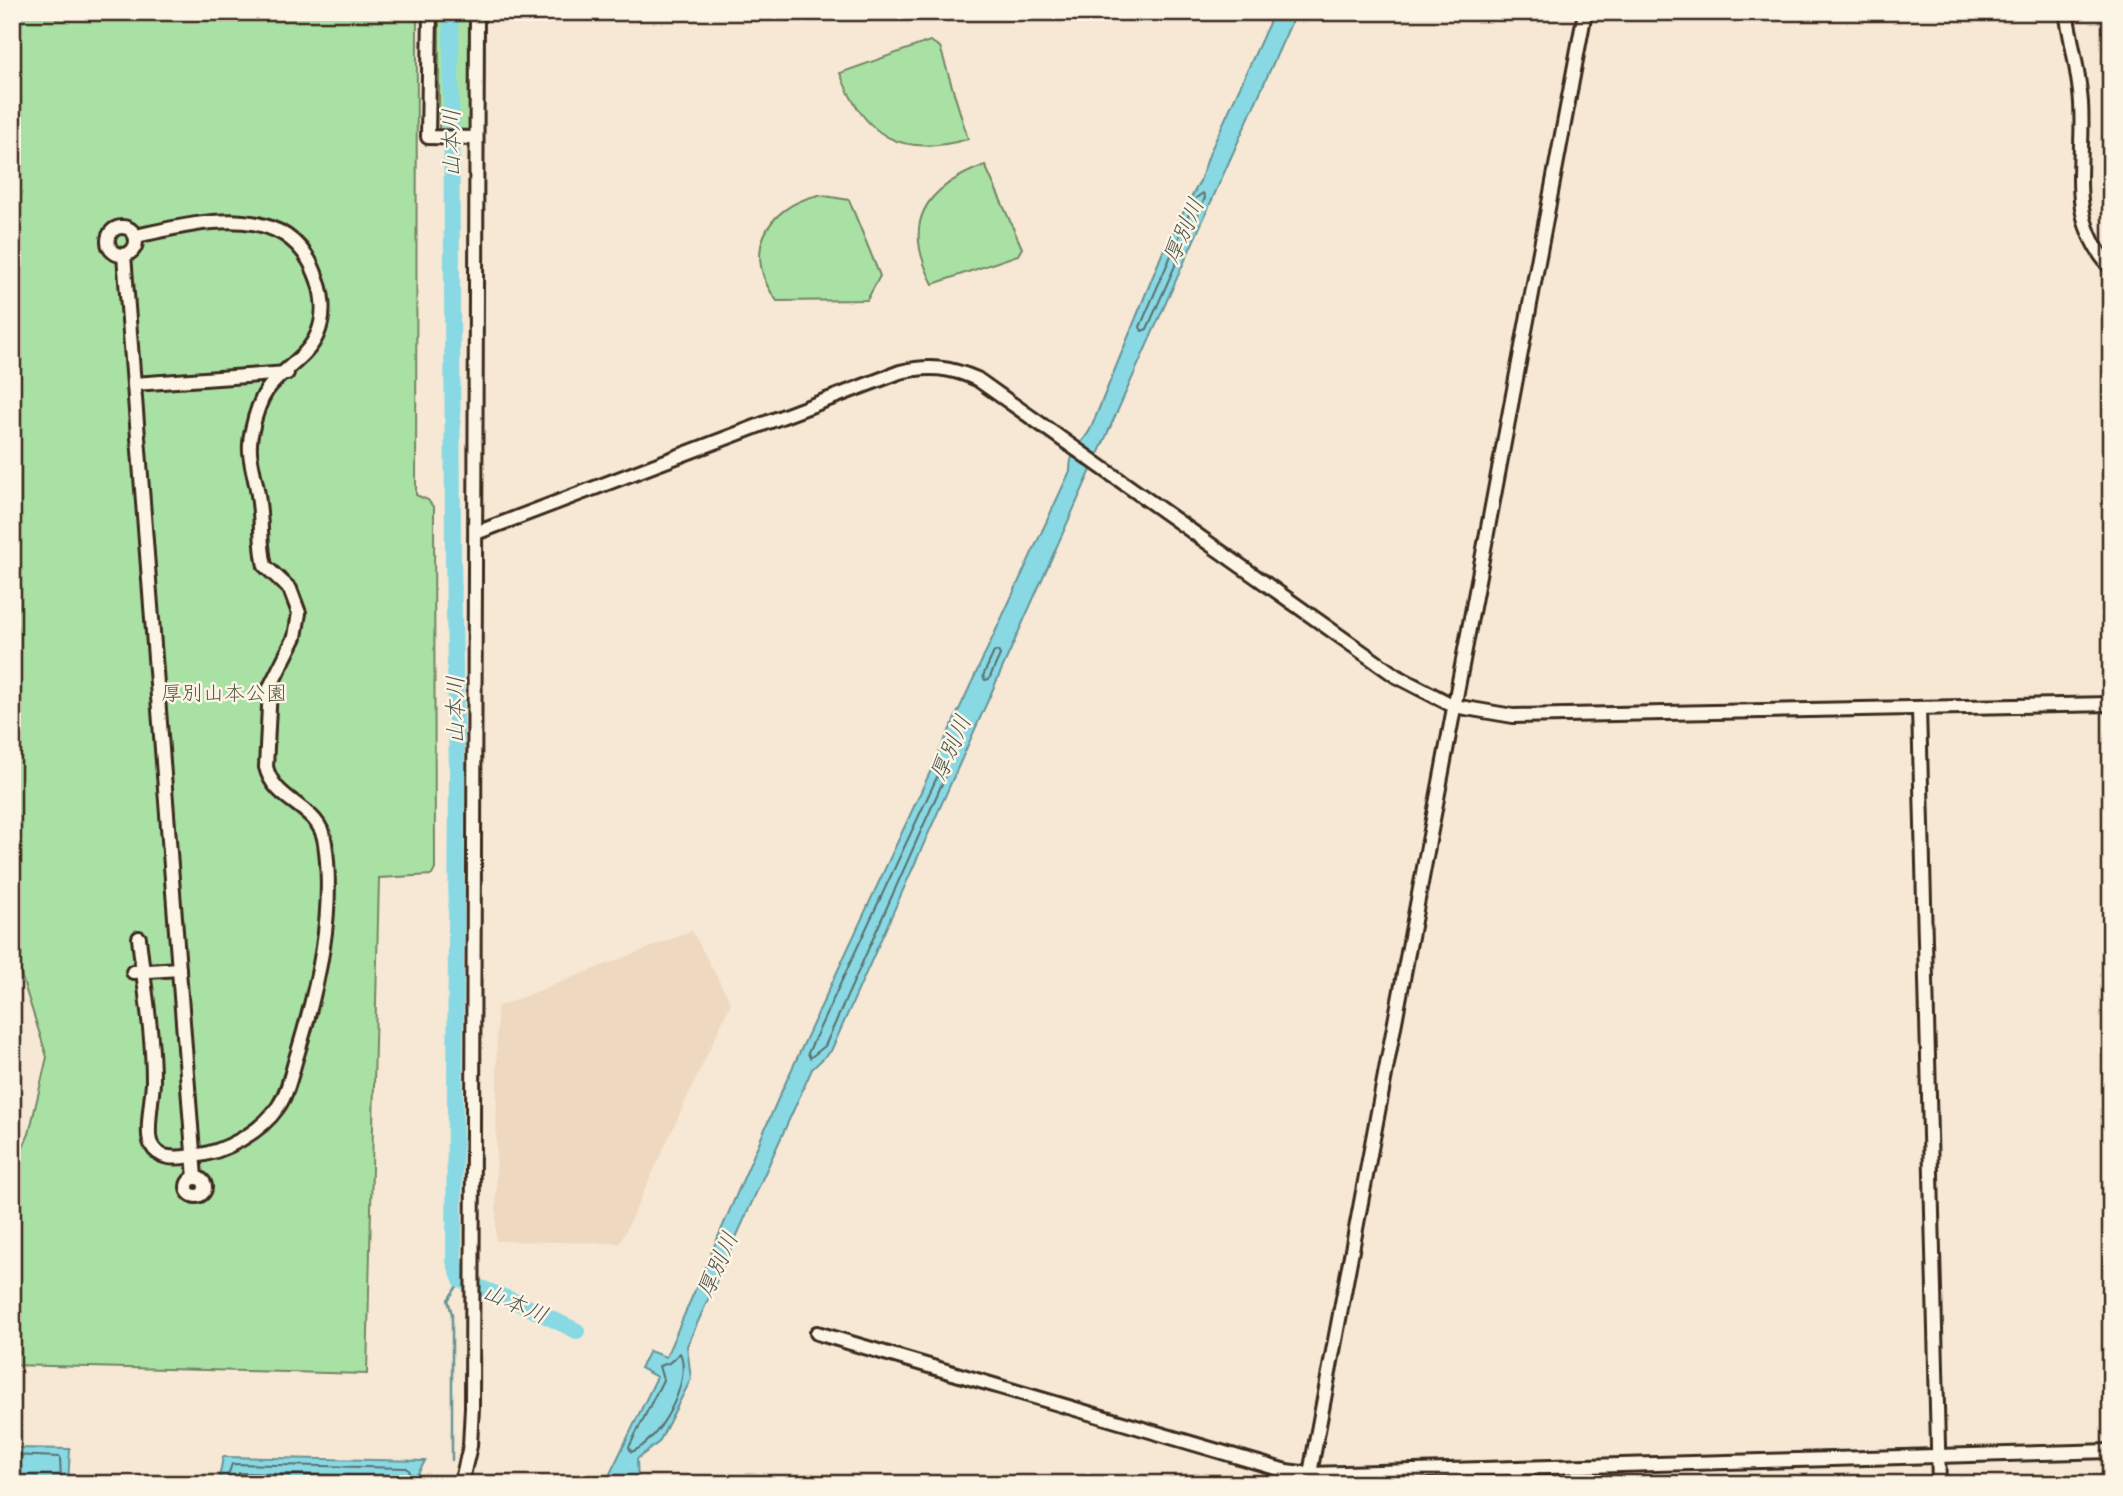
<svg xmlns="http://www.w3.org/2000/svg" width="2123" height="1496" font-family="'Architects Daughter','Klee One',sans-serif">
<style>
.built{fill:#efd8c0}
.green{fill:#a9e1a5;stroke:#728662;stroke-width:2}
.water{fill:#88d9e4;stroke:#699395;stroke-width:2}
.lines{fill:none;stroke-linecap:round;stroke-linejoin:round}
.shore{stroke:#5a706d;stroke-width:2}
.stream{stroke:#699395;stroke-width:2.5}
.river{stroke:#88d9e4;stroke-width:16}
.minor-casing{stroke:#3b2a1e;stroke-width:18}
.minor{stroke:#fcf5e5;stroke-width:12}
.labels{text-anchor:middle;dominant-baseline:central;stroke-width:5;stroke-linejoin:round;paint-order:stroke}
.park-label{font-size:21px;fill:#565840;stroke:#fcf5e5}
.water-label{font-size:23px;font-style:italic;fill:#4e5650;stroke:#fcf5e5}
</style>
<rect width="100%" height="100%" fill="#f6e8d4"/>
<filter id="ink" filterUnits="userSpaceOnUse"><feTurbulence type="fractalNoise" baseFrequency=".0143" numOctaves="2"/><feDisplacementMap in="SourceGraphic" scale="14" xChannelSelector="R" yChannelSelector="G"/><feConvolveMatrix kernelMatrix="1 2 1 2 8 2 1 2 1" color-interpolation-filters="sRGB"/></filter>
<g filter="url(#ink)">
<polygon class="built" points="692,931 731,1003 620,1243 496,1241 497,1007"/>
<g class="green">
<polygon points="12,12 417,12 416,495 428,500 434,508 435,869 432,875 379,878 367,1374 12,1365 12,1172 29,1134 47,1057 12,946"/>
<polygon points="439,12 476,12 476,133 439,132"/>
<path d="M930 41 940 47 968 139C901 158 864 137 840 73Z"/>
<path d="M985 165 1022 248 1018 255 933 284C901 223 924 188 985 165Z"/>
<path d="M819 195 849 200 880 276 867 300 777 301C742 255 764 207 819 195Z"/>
</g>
<g class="water">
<path d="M1274 12H1296L831 1051 812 1069 687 1346 691 1379 659 1442 637 1459 638 1484H605L657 1377 640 1368 649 1351 666 1357 778 1099 1070 471C1070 447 1082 446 1091 428L1164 249 1200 181 1210 152Z"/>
<polygon points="12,1448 70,1449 68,1484 12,1484"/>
<polygon points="223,1457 224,1457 425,1461 412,1484 218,1484"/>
</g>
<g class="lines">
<g class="shore">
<polygon points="1203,193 1205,198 1147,329 1142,331 1140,327 1196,198"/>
<polygon points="998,651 1000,655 989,679 985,680 983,676 994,652"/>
<polygon points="943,773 945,777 825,1046 810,1058 808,1053 938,775"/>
<path d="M680 1353C693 1380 659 1443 631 1452L629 1447 663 1380 659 1366 669 1363Z"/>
<polyline points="12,1455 60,1457 61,1484"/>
<polyline points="225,1484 232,1464 407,1468 410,1472 406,1484"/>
<polyline points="234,1484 239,1473 394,1477 398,1484"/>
</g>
<polyline class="stream" points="452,1460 452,1314 448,1300 461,1280"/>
<polyline class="river" points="451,12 453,558 457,773 454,1261 461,1280 519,1303 577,1331"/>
<defs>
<g id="minor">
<polyline points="430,12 428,137 476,138"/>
<path d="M2066 12C2071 42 2079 73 2081 103 2085 166 2065 217 2111 268"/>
<circle cx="122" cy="241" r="14"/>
<path d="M136 236C196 223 286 198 315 273 323 292 326 315 317 335 307 358 281 370 267 390 259 402 255 416 252 430 245 456 257 477 259 503 262 524 260 546 265 566L290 589 299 613 295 637 270 687 266 767C275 804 320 805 325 843 335 913 318 985 298 1052 292 1070 289 1091 278 1107 261 1132 224 1153 193 1156 177 1158 159 1161 151 1144 145 1132 153 1095 153 1081 153 1033 144 986 139 938"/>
<polyline points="124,255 195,1178"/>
<polyline points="134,384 287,373"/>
<path d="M476 533 900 372C928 365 950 367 977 379L1396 676 1454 706 1513 716 2111 704"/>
<polyline points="1919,708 1939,1484"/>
<polyline points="133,972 179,969"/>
<circle cx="196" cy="1187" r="9"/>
<polyline points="817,1333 1286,1471 1310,1474 2111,1451"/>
<polyline points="461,1484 470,1446 472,1407 477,12"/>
<polyline points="1308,1484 1585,12"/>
</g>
</defs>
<use href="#minor" class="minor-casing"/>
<use href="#minor" class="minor"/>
</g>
</g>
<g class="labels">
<g class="park-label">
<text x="224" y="693">厚別山本公園</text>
</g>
<g class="water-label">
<text transform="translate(452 143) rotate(-90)">山本川</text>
<text transform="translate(1184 231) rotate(-66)">厚別川</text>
<text transform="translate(456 710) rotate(-90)">山本川</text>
<text transform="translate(951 748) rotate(-66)">厚別川</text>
<text transform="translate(718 1265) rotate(-66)">厚別川</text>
<text transform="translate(515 1304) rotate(23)">山本川</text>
</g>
</g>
<rect width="2123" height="1496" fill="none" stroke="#fcf5e5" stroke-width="42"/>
<rect x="21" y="21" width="2081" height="1454" fill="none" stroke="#3b2a1e" stroke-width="2.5" filter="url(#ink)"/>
</svg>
